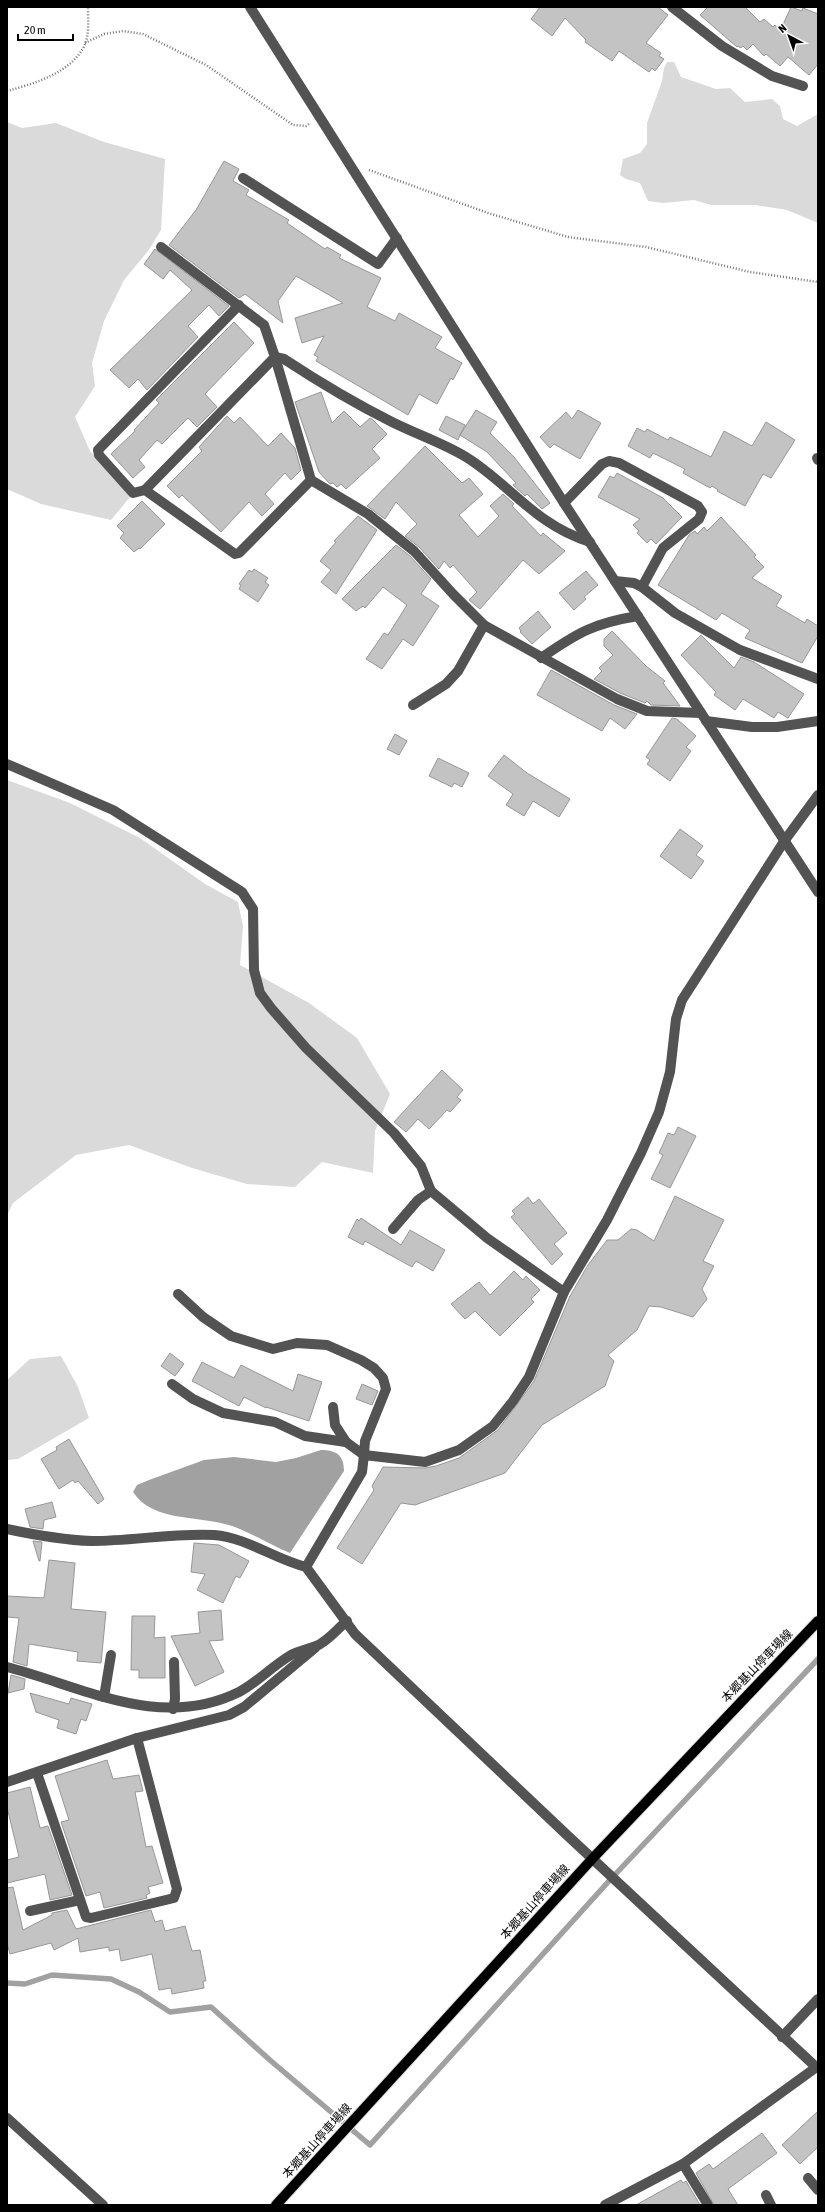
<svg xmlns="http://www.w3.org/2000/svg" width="825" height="2212" font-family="'Asap Condensed','Noto Sans JP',sans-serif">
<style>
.green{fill:#dadada}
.water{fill:#a1a1a1}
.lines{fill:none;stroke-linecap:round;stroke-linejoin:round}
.stream{stroke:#a1a1a1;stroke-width:5.5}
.building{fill:#c3c3c3;stroke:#979797}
.major-casing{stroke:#dbdbdb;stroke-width:12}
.path{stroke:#757575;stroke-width:2.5;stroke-dasharray:1 2;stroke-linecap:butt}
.minor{stroke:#535353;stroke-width:10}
.major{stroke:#000;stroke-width:10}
.labels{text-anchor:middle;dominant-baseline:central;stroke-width:3;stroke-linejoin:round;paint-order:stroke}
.street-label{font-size:12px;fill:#000;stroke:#fff}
</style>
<rect width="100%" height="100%" fill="#fff"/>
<g class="green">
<polygon points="667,62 674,62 681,77 716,89 730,88 745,102 772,99 780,106 783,119 797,126 818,114 818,223 787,210 755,205 711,205 694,200 663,203 648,201 640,183 626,179 620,175 623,159 640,153 647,144 647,123 662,81 664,68"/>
<polygon points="7,122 22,128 56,123 104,142 165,159 161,230 148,251 124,280 104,321 92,363 95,386 75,417 90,451 130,497 111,520 41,504 7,489"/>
<polygon points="7,780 70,803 140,838 205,884 238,902 243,926 240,965 309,1003 357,1038 390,1094 375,1131 373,1173 322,1162 295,1187 247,1184 192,1168 129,1145 76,1155 13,1203 7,1215"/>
<polygon points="61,1356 78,1387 89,1418 18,1459 7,1460 7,1380 30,1359"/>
</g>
<path class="water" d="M321 1450C336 1450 344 1455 344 1471L290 1553C270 1545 252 1533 232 1526 201 1515 153 1523 133 1492L137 1485 149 1480 204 1460 234 1457 276 1462 296 1458Z"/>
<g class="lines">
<polyline class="stream" points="7,1983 25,1984 52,1975 111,1979 139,1992 170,2012 211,2007 271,2061 370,2145 609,1881 818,1659"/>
</g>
<g class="building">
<polygon points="540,7 658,7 668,15 646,43 661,53 659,56 664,59 655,71 652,68 649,72 619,51 612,61 585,42 586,40 565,18 552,36 531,19"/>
<polygon points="708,7 745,7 760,22 764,19 773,27 775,25 780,31 791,7 802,11 803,8 818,14 818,64 809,75 788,57 780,66 766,54 764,56 753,44 747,50 743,46 741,48 738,46 737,47 700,15"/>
<polygon points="224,161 239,169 233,181 249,190 246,195 289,220 287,223 325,249 327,247 341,255 339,258 381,278 367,307 395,321 399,313 442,337 435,348 462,363 453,380 451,378 437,404 419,394 408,415 316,361 318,357 314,355 324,336 302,343 295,318 343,303 296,276 278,301 283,323 245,294 239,298 169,245 196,210"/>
<polygon points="155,249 229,306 219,316 209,305 188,326 198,337 147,390 138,379 129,388 110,370 192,290 170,270 163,279 144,264"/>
<polygon points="234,322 254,343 205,394 217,407 197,427 188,418 162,444 157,440 139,460 145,467 133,478 111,454 135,431 134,430 159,403 156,400"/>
<polygon points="321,392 332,423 344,411 360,427 370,418 372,419 387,434 372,449 380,458 346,489 341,484 337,487 333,483 330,484 319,472 295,402"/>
<polygon points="476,410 497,422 490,433 514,457 550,503 542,509 527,494 525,496 513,485 516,483 487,452 460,435 458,440 439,430 446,416 465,425 460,435"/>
<polygon points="578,410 601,423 580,459 554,444 550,448 540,437 566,412 572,419"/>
<polygon points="227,416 234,423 240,417 268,446 281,433 295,448 301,470 291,480 285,473 265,494 274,504 262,516 249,502 221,532 182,495 179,498 167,486 202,451 199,447"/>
<polygon points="766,422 795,440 771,478 763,474 745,506 717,491 718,490 712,486 710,488 683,473 685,469 653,453 650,458 628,446 637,428 645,432 647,429 668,440 670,437 711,457 724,431 752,446"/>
<polygon points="425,446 462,483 469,478 483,494 459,515 478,537 499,516 490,506 503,494 514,504 512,506 541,536 543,533 565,551 539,574 523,560 480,609 469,600 477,592 453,565 450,568 444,561 439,569 419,547 405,536 417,524 396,502 385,519 367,506"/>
<polygon points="617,473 663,498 682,517 656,544 651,539 647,543 637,533 639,531 633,525 640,519 598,497 610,476 614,478"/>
<polygon points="142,501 165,524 140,549 139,548 134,552 120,538 124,533 117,526"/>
<polygon points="358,516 377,530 336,594 321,582 331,570 320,561 336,542 334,541"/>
<polygon points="721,517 756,555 754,557 764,567 752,578 782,596 776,606 805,623 807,619 818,626 818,636 802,663 745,638 750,630 722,613 716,620 658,585 689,535 695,531 697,534 704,527 707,531"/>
<polygon points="396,545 410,556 431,579 421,594 439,606 413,646 403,639 382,669 366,659 384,633 388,635 407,605 383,587 365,608 363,606 356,611 342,599"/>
<polygon points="254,569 268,578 265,582 269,585 258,602 239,589 241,585 239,584 249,570 252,572"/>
<polygon points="586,571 598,585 584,597 586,599 574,610 559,593"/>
<polygon points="538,611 551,627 532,644 520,632 521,631 519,628"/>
<polygon points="612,631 646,666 665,681 663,683 680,706 651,705 647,701 645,703 620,693 594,679 602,671 599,668 613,655 604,646 604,639"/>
<polygon points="701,635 734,668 741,657 754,662 804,694 788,718 778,712 774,718 743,699 735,710 714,695 716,692 681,655"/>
<polygon points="551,670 614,705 637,714 625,729 610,718 602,731 537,695"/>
<polygon points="672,718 677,719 696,736 686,747 691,751 670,781 647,764 650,760 646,757"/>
<polygon points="395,734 407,741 399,755 387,749"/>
<polygon points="504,755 527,773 570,799 559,817 533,801 524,816 506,805 513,794 488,776"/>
<polygon points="438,758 469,773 462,787 454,783 452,787 429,776"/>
<polygon points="680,829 703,846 696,855 704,861 691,879 660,856"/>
<polygon points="442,1070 463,1090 457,1097 461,1100 450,1112 447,1110 429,1129 418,1119 406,1132 394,1122"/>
<polygon points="678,1127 696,1136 670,1188 651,1179 663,1155 659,1153 668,1133 674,1135"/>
<polygon points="675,1196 724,1220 703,1261 714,1266 702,1289 707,1299 693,1317 661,1307 649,1306 637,1330 608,1355 614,1361 605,1386 542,1425 505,1473 415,1505 401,1503 362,1564 337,1548 374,1490 372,1486 383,1467 425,1468 436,1466 459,1458 498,1430 534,1381 570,1296 588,1265 607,1240 618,1240 631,1229 637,1230 654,1241"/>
<polygon points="528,1197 533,1204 539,1199 567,1233 554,1244 563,1254 552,1265 511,1217 515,1214 512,1211"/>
<polygon points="361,1218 401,1245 410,1230 445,1250 433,1271 416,1261 412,1267 365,1241 363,1245 348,1237 357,1219 359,1221"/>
<polygon points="514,1271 523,1280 526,1276 540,1290 531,1299 534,1302 500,1336 475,1311 465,1319 451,1304 479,1282 490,1295"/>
<polygon points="170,1353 184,1364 175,1376 161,1366"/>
<polygon points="202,1362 234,1378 241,1365 293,1391 298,1374 322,1382 309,1421 266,1407 266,1408 244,1397 239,1406 192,1381"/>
<polygon points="362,1384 378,1391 372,1405 356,1399"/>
<polygon points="69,1439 104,1499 98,1504 78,1481 75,1483 73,1480 59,1489 41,1459 57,1450 56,1447"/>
<polygon points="52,1502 56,1517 44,1520 43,1529 30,1527 25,1509"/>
<polygon points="33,1541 42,1542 40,1561 39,1561"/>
<polygon points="194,1543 219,1545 249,1561 240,1578 236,1576 223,1603 197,1590 205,1574 191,1572"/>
<polygon points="49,1560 75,1563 71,1609 106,1612 101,1663 77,1661 78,1652 29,1644 27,1666 13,1662 19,1618 7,1617 7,1596 44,1598"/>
<polygon points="221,1610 223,1640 209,1641 224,1672 195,1686 171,1636 200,1633 198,1612"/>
<polygon points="132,1616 155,1616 154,1638 165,1637 165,1678 139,1678 139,1670 131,1670"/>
<polygon points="11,1675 25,1679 24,1689 8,1693"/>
<polygon points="30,1693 69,1704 71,1698 92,1704 86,1721 81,1719 76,1734 57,1728 59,1720 36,1712"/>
<polygon points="107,1760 113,1779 139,1775 143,1791 135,1792 146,1847 152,1846 163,1883 148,1887 150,1893 146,1895 147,1898 104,1908 100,1892 86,1896 61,1822 69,1820 55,1776"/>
<polygon points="30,1787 40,1828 48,1826 72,1895 50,1900 45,1874 7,1883 7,1860 19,1857 7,1807 7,1793"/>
<polygon points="13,1887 23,1930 52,1915 52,1913 67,1910 76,1929 151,1910 155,1922 162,1920 165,1931 185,1926 192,1951 200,1950 206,1981 203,1981 204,1988 172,1994 171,1988 159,1990 152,1954 121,1961 119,1949 109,1951 109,1947 80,1952 78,1938 54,1950 51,1943 10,1954 7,1943 7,1888"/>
<polygon points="818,2111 818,2147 800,2164 782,2145"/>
<polygon points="762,2133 777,2153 728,2189 738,2205 714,2205 696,2173 709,2164 713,2169"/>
<polygon points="681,2180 683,2183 686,2181 700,2205 636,2205"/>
</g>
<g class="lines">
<defs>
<polyline id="major" points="276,2205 593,1858 818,1621"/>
</defs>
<use href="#major" class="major-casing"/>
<g class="path">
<polyline points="85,43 104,34 123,31 143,34 206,65 293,125 306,126 309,124"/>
<path d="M7 91C33 84 67 74 82 50 90 39 88 20 88 7"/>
<polyline points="369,170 488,213 568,237 646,247 750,272 818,282"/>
</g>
<g class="minor">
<polyline points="250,7 564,503 818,892"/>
<polyline points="672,7 722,46 772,76 803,86"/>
<polyline points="243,178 378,264 397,238"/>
<polyline points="161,247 264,325 275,357 311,480 368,514 414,551 453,594 484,625 617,699 647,711 701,713"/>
<polyline points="239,305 98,450 99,455 133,493 145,490 235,554 239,553 311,480"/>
<polyline points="817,458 818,460"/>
<path d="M145 490 275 357 284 359C319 382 354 403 392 422 416 434 443 443 466 457 511 485 535 525 590 542"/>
<polyline points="564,503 602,464 609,461 619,463 698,506 702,512 699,519 663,548 642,587"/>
<polyline points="615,581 634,583 642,587 675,613 740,650 818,679"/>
<path d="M541 658C577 633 594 623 638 616"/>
<polyline points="413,705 446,684 458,671 484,625"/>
<polyline points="706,721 752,727 777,727 818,721"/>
<polyline points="7,764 113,810 242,892 253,909 254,970 260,993 271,1008 306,1048 394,1133 421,1166 431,1191 487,1238 564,1292"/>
<polyline points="393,1229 418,1200 431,1191"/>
<polyline points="178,1294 203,1317 231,1336 273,1349 297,1343 327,1345 361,1360 374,1368 383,1378 386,1389 365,1441 364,1455"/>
<polyline points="172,1384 193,1399 223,1413 275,1422 305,1436 346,1442 364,1455"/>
<polyline points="333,1407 335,1425 346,1442"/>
<path d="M7 1529C35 1535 63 1540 92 1541 132 1541 173 1533 214 1535 248 1538 274 1559 306 1567L355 1634 568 1836 816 2067"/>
<polyline points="306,1567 362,1472 364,1455 425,1462 459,1450 493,1426 513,1401 529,1377 564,1292 607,1220 641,1153 659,1112 670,1072 676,1019 682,1000 785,840 818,795"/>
<path d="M7 1667C84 1687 160 1731 239 1692 258 1682 272 1666 291 1655 299 1651 308 1649 316 1646 327 1642 338 1628 347 1621"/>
<polyline points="104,1697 111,1655"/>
<polyline points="173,1709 175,1699 174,1662"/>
<polyline points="37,1773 86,1917 91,1918 174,1898 177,1889 137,1738"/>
<polyline points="7,1782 137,1738 229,1715 244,1707 315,1648"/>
<polyline points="30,1911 80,1900"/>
<polyline points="782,2037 818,1999"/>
<polyline points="7,2118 103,2205"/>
<polyline points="683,2164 708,2205"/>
<polyline points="808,2178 818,2190"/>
<polyline points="766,2195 771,2205"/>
<polyline points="605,2205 683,2164 818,2066"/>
</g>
<use href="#major" class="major"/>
</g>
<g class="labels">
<g class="street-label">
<text transform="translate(757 1666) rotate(-46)">本郷基山停車場線</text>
<text transform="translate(535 1902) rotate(-48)">本郷基山停車場線</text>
<text transform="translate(317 2141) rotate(-48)">本郷基山停車場線</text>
</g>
</g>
<rect width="825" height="2212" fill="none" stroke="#000000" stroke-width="16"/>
<g transform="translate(789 36) rotate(319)" stroke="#ffffff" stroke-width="3" paint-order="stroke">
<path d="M0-3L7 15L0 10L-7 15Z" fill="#000000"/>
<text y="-6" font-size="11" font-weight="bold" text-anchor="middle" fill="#000000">N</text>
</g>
<path d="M18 34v6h55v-6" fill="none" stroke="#000000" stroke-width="2"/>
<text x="24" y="34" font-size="12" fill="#000000" stroke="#ffffff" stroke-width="3" paint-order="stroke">20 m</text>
</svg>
